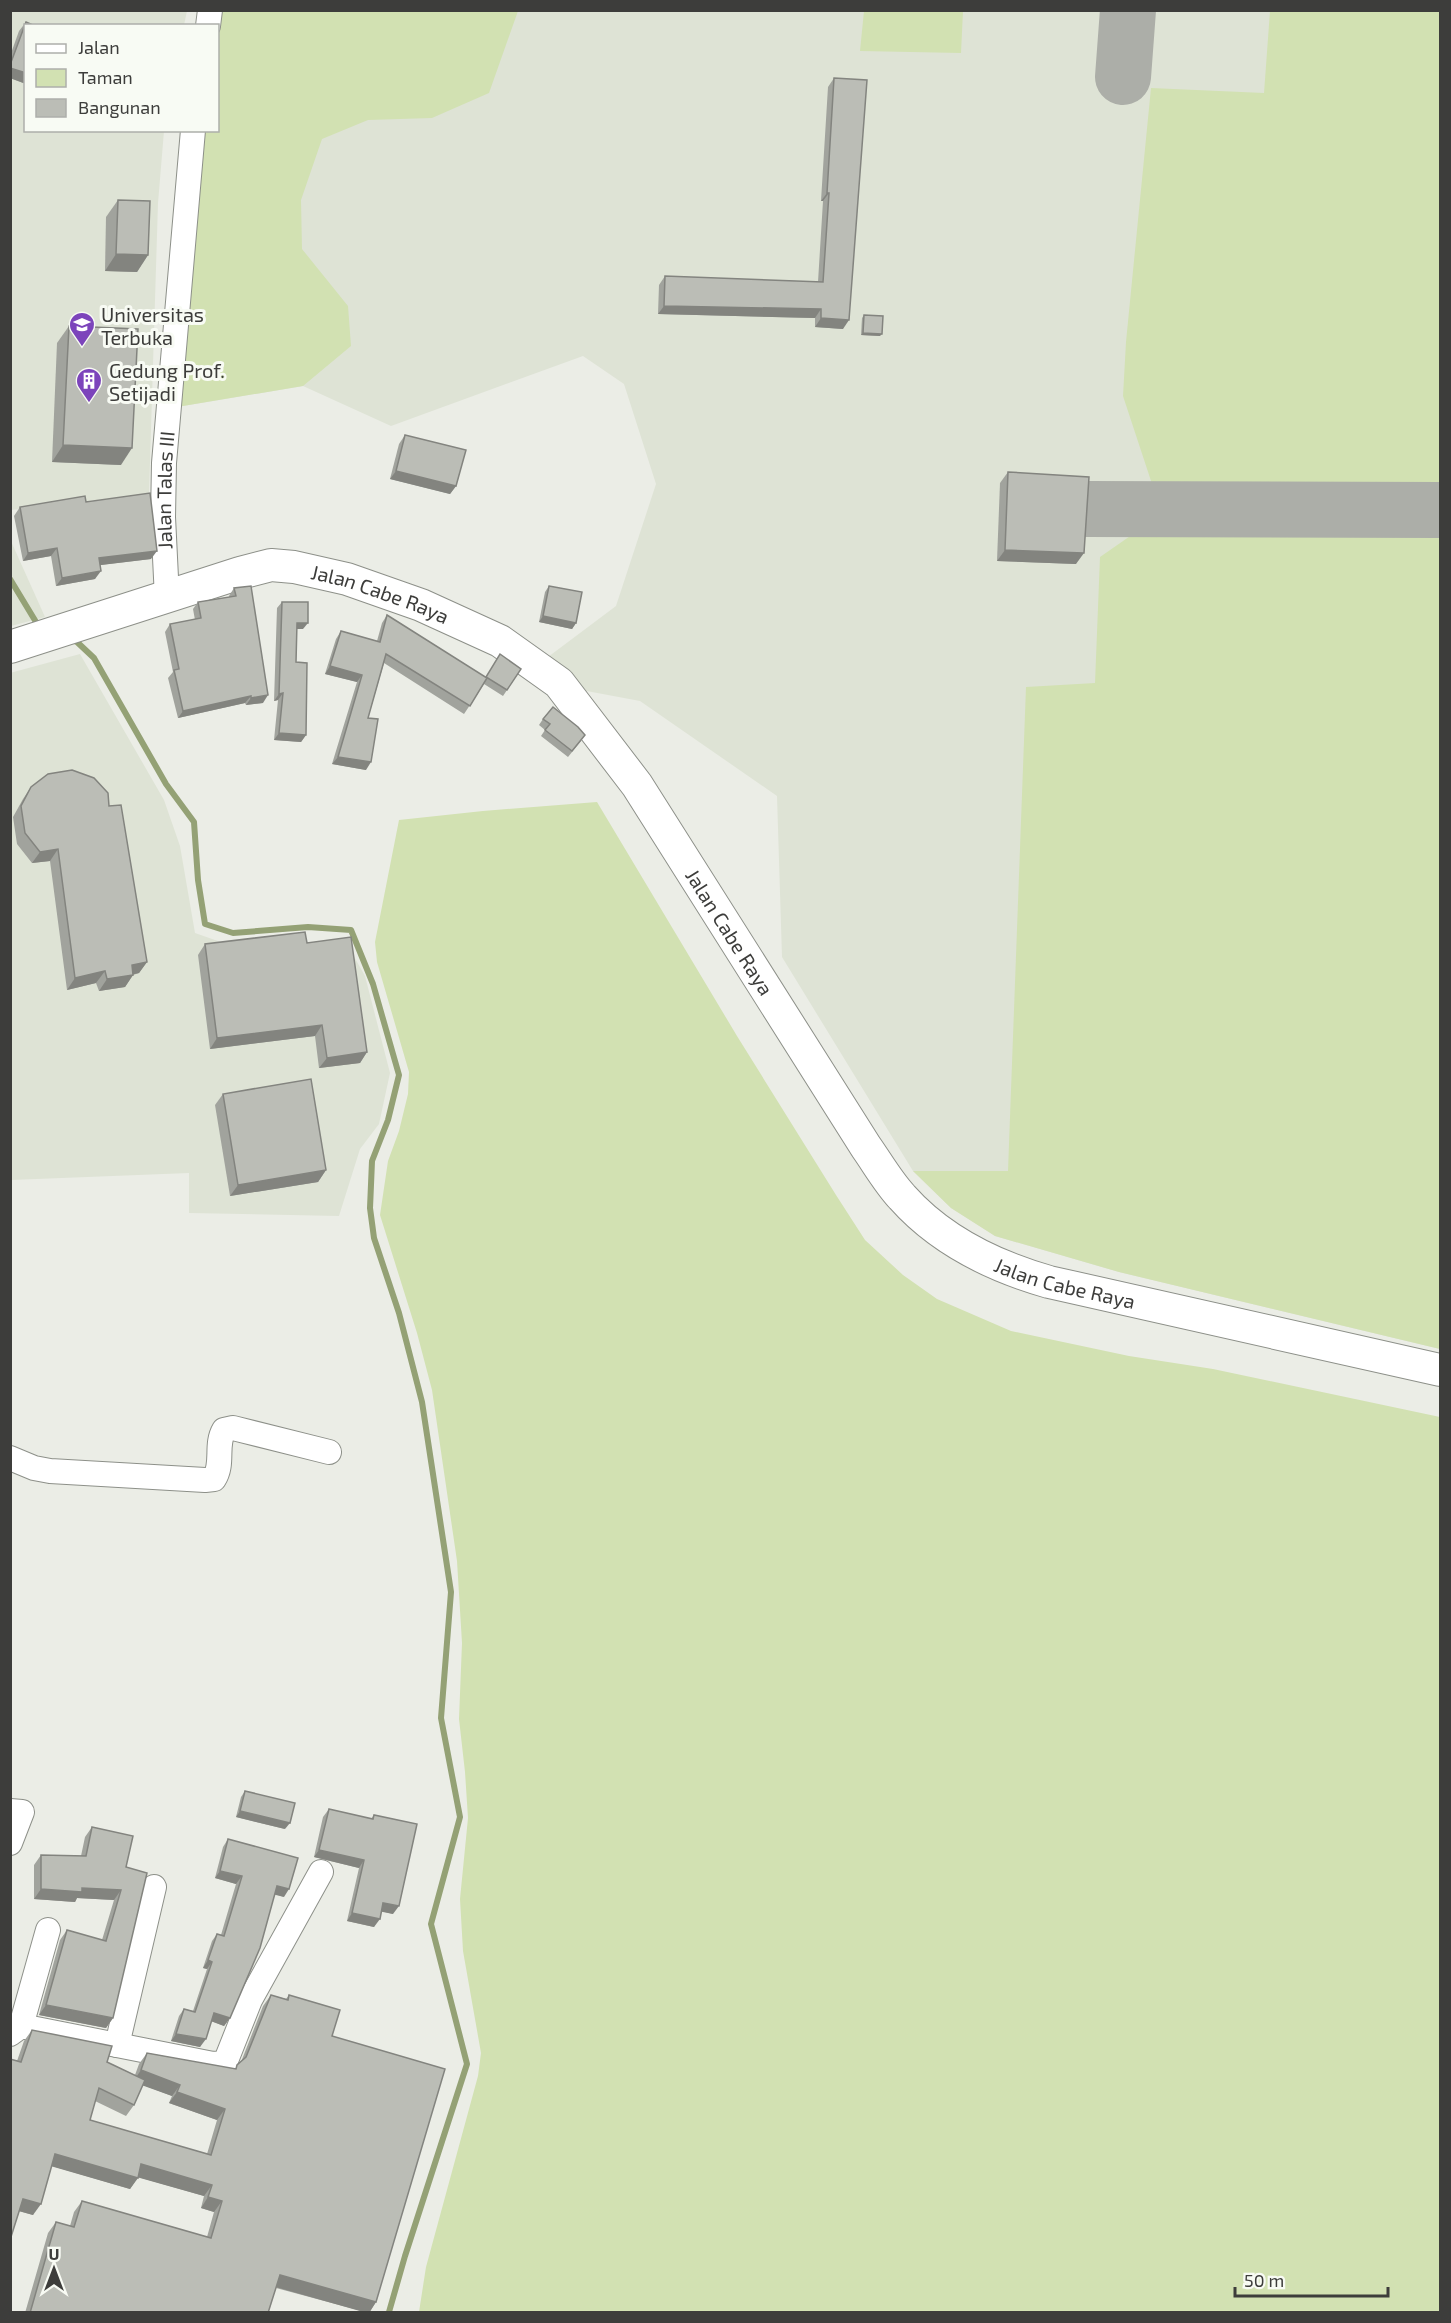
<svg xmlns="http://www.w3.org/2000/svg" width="1451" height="2323" font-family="'Exo 2',sans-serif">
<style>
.built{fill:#dee3d5}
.green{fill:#d2e1b2}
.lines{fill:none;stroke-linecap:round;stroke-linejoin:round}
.stream{stroke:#94a175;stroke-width:6}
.taxiway{stroke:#acaea8;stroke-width:56}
.minor-casing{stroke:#8d9089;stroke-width:26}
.major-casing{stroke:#8d9089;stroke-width:34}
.minor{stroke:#fff;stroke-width:24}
.major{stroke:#fff;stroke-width:32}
.wall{fill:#a1a39d;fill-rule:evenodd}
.shaded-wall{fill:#83847f}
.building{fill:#bbbdb6;stroke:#83847f;stroke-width:1.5}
.labels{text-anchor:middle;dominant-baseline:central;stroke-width:6;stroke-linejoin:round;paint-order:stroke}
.poi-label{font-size:20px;fill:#3d3d3b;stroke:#f8fbf4;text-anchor:start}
.street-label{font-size:20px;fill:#3d3d3b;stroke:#f8fbf4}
</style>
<rect width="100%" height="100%" fill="#ebede6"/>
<g class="built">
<polygon points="10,11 187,11 184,25 26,26 26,130 164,131 158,203 149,494 11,510"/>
<polygon points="211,11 1440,11 1440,1349 1119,1272 995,1236 951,1208 913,1171 782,957 777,796 640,701 576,689 548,657 616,606 656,484 624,384 583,356 391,426 303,386 171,408 218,130 218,26"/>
<polygon points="10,539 45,617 11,626 10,626"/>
<polygon points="80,654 164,800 180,846 195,933 235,947 352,953 365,976 390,1073 379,1124 360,1149 339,1216 189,1213 189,1173 11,1180 10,673"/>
</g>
<g class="green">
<polygon points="211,11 518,11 489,93 432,118 368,120 322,139 301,200 302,249 348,306 351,346 303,386 171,408 199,131 218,130 218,26"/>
<polygon points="864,11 963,11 961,53 860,51"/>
<polygon points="1270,11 1440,11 1440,493 1154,490 1123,396 1126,342 1151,88 1264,93"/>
<polygon points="1136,532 1440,532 1440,1349 1119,1272 995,1236 951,1208 913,1171 1008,1171 1026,687 1095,683 1100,557"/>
<polygon points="597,802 737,1036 836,1195 865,1240 903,1275 937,1299 1011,1331 1129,1356 1213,1369 1440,1417 1440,2312 419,2312 426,2267 478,2076 481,2053 463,1951 460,1899 468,1818 465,1772 459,1719 462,1643 457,1561 432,1390 417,1333 380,1215 388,1161 399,1131 408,1094 409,1072 377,962 375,942 399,820 483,811"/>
</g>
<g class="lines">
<g class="stream">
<polyline points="10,579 36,622 43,626"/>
<polyline points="71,639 77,642 94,658 166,784 194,822 198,880 205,924 233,933 308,927 351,930 373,984 399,1075 388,1120 372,1161 370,1208 374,1238 399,1313 422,1402 451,1592 441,1718 460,1817 431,1924 467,2064 405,2256 389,2312"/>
</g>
<g class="taxiway">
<polyline points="1123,77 1128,10"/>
<polyline points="1086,509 1440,510"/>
</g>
<defs>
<g id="minor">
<polyline points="208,26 210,10"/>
<path id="s1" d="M167 598 163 517 164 463 193 130"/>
<path d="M10 1458 34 1468 50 1471 205 1480 214 1479C224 1464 215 1445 224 1430L233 1428 329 1452"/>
<polyline points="10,1811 22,1812 10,1843"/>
<polyline points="21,2026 48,1930"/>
<polyline points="10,2034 21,2026 213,2064 225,2063 250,2000 321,1872"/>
<polyline points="117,2045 154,1887"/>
</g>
<g id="major">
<path id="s2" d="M10 647 240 573 271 565 294 567 347 579 421 605 500 641 559 683 637 785 866 1147C878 1164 888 1182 902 1197 941 1241 993 1266 1049 1282L1440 1370"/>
</g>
</defs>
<use href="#minor" class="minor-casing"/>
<use href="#major" class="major-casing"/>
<use href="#minor" class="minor"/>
<use href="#major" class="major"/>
</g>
<g class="wall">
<polygon points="26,22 26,84 10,78 10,56 19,31"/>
<polygon points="834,78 843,329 815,327 815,318 658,314 659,285 665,276 818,282 823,201 821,201 828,87"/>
<polygon points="118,200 148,255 137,272 105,271 106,217"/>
<polygon points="864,315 880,336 861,335 862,318"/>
<polygon points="69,326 121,465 52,462 57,343"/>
<polygon points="405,435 456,486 450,494 390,479 399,444"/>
<polygon points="1008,472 1076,564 997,561 1000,483"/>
<polygon points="86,502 151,559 100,565 95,579 56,586 51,556 23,561 14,516 20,507"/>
<polygon points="549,586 576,623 572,629 539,622 545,592"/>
<polygon points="234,588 263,703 246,705 245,703 178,718 168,678 173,672 165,632 170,624 195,620 193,609 198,602 229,597 229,596"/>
<polygon points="282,602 303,629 297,629 296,662 306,735 301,742 274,740 278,700 274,701 277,608"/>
<polygon points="387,615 485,677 521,669 503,696 484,684 464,714 384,663 368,718 366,770 332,764 357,682 325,674 336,639 341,631 377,641 382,623"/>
<polygon points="543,719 581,741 568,757 541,736 545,730 539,725"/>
<polygon points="31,787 109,806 147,962 139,973 133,975 125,987 99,991 96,983 67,990 50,861 32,863 17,844 13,817 23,799"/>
<polygon points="307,943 367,1052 360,1063 319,1068 315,1036 210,1049 198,955 205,944"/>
<polygon points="223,1094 326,1170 318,1182 230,1196 215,1105"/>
<polygon points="245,1791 285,1829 236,1817 241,1797"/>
<polygon points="329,1809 371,1819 374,1815 393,1914 381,1911 374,1927 347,1921 359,1868 314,1857 323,1817"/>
<polygon points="92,1827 126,1867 113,2018 106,2028 39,2015 60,1940 67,1930 102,1940 114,1900 77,1898 75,1902 34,1899 34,1865 41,1855 81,1856 85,1837"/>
<polygon points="228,1839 284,1897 275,1894 230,2018 224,2026 211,2021 200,2047 171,2041 179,2016 184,2009 193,2011 207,1969 203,1968 212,1941 217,1934 221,1935 236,1884 215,1878 223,1847"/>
<path d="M271 1995 286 1999 289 1995 332 2036 376 2302 369 2313 276 2288 268 2313H25L48 2233 56 2222 70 2226 74 2212 82 2201 207 2237 214 2212 201 2208 204 2196 138 2177 130 2189 52 2166 33 2215 19 2211 17 2061 24 2041 32 2030 107 2062 135 2075 139 2064 147 2053 235 2069 241 2062 263 2006ZM143 2085 172 2096 169 2103 217 2120 207 2154 90 2120 95 2101 126 2116 134 2105Z"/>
</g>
<g class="shaded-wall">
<polygon points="10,68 26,73 26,84 10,78"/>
<polygon points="827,193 829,193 823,201 821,201"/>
<polygon points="116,254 148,255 137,272 105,271"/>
<polygon points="664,306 821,309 815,318 658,314"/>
<polygon points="821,318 849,320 843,329 815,327"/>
<polygon points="863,333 882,334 880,336 861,335"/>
<polygon points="63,445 132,448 121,465 52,462"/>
<polygon points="396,471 456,486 450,494 390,479"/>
<polygon points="57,548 51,556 23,561 28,553"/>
<polygon points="1005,550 1084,553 1076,564 997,561"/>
<polygon points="157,551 151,559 93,566 99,558"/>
<polygon points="101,571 95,579 56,586 62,578"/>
<polygon points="543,616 576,623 572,629 539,622"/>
<polygon points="297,623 308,623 303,629 293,629"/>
<polygon points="330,666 362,675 357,682 325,674"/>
<polygon points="283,693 278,700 274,701 279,694"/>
<polygon points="268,695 263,703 246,705 251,698"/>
<polygon points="251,696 245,703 178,718 183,711"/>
<polygon points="279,733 306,735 301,742 274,740"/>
<polygon points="338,757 371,762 366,770 332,764"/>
<polygon points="58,849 50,861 32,863 40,852"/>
<polygon points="147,962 139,973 126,976 133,975 125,987 99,991 107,979 132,965"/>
<polygon points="105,971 96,983 67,990 75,978"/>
<polygon points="322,1025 315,1036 210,1049 217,1038"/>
<polygon points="367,1052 360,1063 319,1068 327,1058"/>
<polygon points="326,1170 318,1182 230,1196 238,1185"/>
<polygon points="240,1811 290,1823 285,1829 236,1817"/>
<polygon points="319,1850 364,1860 359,1868 314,1857"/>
<polygon points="220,1871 242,1876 236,1884 215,1878"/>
<polygon points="277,1886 289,1889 284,1897 272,1894"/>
<polygon points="82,1888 121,1890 114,1900 77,1898 75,1902 34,1899 41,1889"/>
<polygon points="383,1903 399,1906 393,1914 378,1911"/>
<polygon points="352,1913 380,1919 374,1927 347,1921"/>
<polygon points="208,1960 212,1962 207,1969 203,1968"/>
<polygon points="46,2005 113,2018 106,2028 39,2015"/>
<polygon points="214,2013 230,2018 224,2026 208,2020"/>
<polygon points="176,2034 206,2039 200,2047 171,2041"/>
<polygon points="141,2070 180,2085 172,2096 133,2082"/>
<polygon points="177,2092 225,2109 217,2120 169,2103"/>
<polygon points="55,2154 138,2178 130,2189 47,2165"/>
<polygon points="141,2164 212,2185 204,2196 133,2176"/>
<polygon points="208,2197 222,2201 214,2212 201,2208"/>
<polygon points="23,2199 41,2204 33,2215 15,2210"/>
<polygon points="280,2275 376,2302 369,2313 367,2313 272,2286"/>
</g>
<g class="building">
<polygon points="26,22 35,26 26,26 26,73 10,68 10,65"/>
<polygon points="834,78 867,80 849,320 821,318 821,309 664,306 665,276 823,282 829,193 827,193"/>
<polygon points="118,200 150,201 148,255 116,254"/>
<polygon points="864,315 883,316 882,334 863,333"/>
<polygon points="69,326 138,329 132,448 63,445"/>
<polygon points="405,435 466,450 456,486 396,471"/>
<polygon points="1008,472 1089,477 1084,553 1005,550"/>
<polygon points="150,493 157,551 99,558 101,571 62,578 57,548 28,553 20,507 85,496 86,502"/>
<polygon points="251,586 268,695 251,698 251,696 183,711 174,670 179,669 170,624 201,618 198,602 236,596 234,588"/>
<polygon points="549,586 582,592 576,623 543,616"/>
<polygon points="282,602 308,602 308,623 297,623 296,662 307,663 306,735 279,733 283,693 279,694"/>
<polygon points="387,615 487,678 470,706 386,654 368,718 378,719 371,762 338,757 362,675 330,666 341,631 380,642"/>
<polygon points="500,654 521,669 507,690 486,677"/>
<polygon points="553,707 578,727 585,735 572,751 545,730 550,724 543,719"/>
<polygon points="72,770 94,778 108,793 109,806 121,805 147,962 132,965 133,975 107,979 105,971 75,978 58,849 40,852 25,833 21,806 31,787 48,774"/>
<polygon points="305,932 307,943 351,937 367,1052 327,1058 322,1025 217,1038 205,944"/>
<polygon points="311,1079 326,1170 238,1185 223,1094"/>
<polygon points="245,1791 295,1803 290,1823 240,1811"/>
<polygon points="329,1809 373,1819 374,1815 417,1824 399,1906 383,1903 380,1919 352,1913 364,1860 319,1850"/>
<polygon points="92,1827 133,1836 126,1867 147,1873 113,2018 46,2005 67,1930 106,1941 121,1890 82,1888 82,1892 41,1889 41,1855 86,1856"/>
<polygon points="228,1839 298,1858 289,1889 277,1886 260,1948 230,2018 214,2013 206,2039 176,2034 184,2009 195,2012 212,1962 208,1960 217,1934 224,1936 242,1876 220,1871"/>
<polygon points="271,1995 288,2000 289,1995 340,2010 332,2036 445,2069 376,2302 280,2275 268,2313 30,2313 56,2222 74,2227 82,2201 211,2238 222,2201 208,2197 212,2185 141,2164 138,2178 55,2154 41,2204 23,2199 10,2240 10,2059 21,2062 32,2030 112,2046 107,2062 145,2080 134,2105 99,2088 90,2120 211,2155 225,2109 177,2092 180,2085 141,2070 147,2053 236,2069 237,2065 246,2057"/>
</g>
<defs>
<symbol id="university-pin" viewBox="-11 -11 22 30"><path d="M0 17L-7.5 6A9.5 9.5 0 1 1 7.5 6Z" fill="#7c44bb" stroke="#f8fbf4"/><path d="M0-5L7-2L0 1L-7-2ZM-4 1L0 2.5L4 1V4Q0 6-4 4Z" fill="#fff"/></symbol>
<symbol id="building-pin" viewBox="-11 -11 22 30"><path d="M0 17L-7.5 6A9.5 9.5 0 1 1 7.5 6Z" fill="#7c44bb" stroke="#f8fbf4"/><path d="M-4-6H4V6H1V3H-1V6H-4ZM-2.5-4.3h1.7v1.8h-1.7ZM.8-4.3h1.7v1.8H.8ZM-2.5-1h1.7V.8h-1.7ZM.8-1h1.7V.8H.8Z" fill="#fff"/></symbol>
</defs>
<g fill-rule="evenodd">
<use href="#university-pin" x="67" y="310" width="30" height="40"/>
<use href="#building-pin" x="74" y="366" width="30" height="40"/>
</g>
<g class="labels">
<g class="poi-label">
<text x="101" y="314">Universitas<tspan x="101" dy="23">Terbuka</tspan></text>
<text x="109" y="370">Gedung Prof.<tspan x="109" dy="23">Setijadi</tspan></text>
</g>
<g class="street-label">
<text stroke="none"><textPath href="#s1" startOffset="108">Jalan Talas III</textPath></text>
<text stroke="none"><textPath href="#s2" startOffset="387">Jalan Cabe Raya</textPath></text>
<text stroke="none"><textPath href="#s2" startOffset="891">Jalan Cabe Raya</textPath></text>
<text stroke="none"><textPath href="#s2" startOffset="1395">Jalan Cabe Raya</textPath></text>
</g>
</g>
<rect width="1451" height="2323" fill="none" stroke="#3d3d3b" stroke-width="24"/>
<rect x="24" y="24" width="195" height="108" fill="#f8fbf4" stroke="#adafaa" stroke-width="1.5"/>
<rect x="36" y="44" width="30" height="9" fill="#ffffff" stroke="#adafaa" stroke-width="1.5"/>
<text x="78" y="54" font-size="18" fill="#3d3d3b">Jalan</text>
<rect x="36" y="69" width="30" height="18" fill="#d2e1b2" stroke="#adafaa" stroke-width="1.5"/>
<text x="78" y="84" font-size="18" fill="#3d3d3b">Taman</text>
<rect x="36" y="99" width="30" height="18" fill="#bbbdb6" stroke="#adafaa" stroke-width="1.5"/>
<text x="78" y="114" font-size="18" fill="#3d3d3b">Bangunan</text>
<g transform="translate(54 2269)" stroke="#f8fbf4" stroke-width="4.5" paint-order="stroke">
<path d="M0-4.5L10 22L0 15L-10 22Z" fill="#3d3d3b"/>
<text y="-9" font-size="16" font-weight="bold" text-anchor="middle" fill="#3d3d3b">U</text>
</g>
<path d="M1235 2287v9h153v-9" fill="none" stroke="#3d3d3b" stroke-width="3"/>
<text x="1244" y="2287" font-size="18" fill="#3d3d3b" stroke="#f8fbf4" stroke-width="4.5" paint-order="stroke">50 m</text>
</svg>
